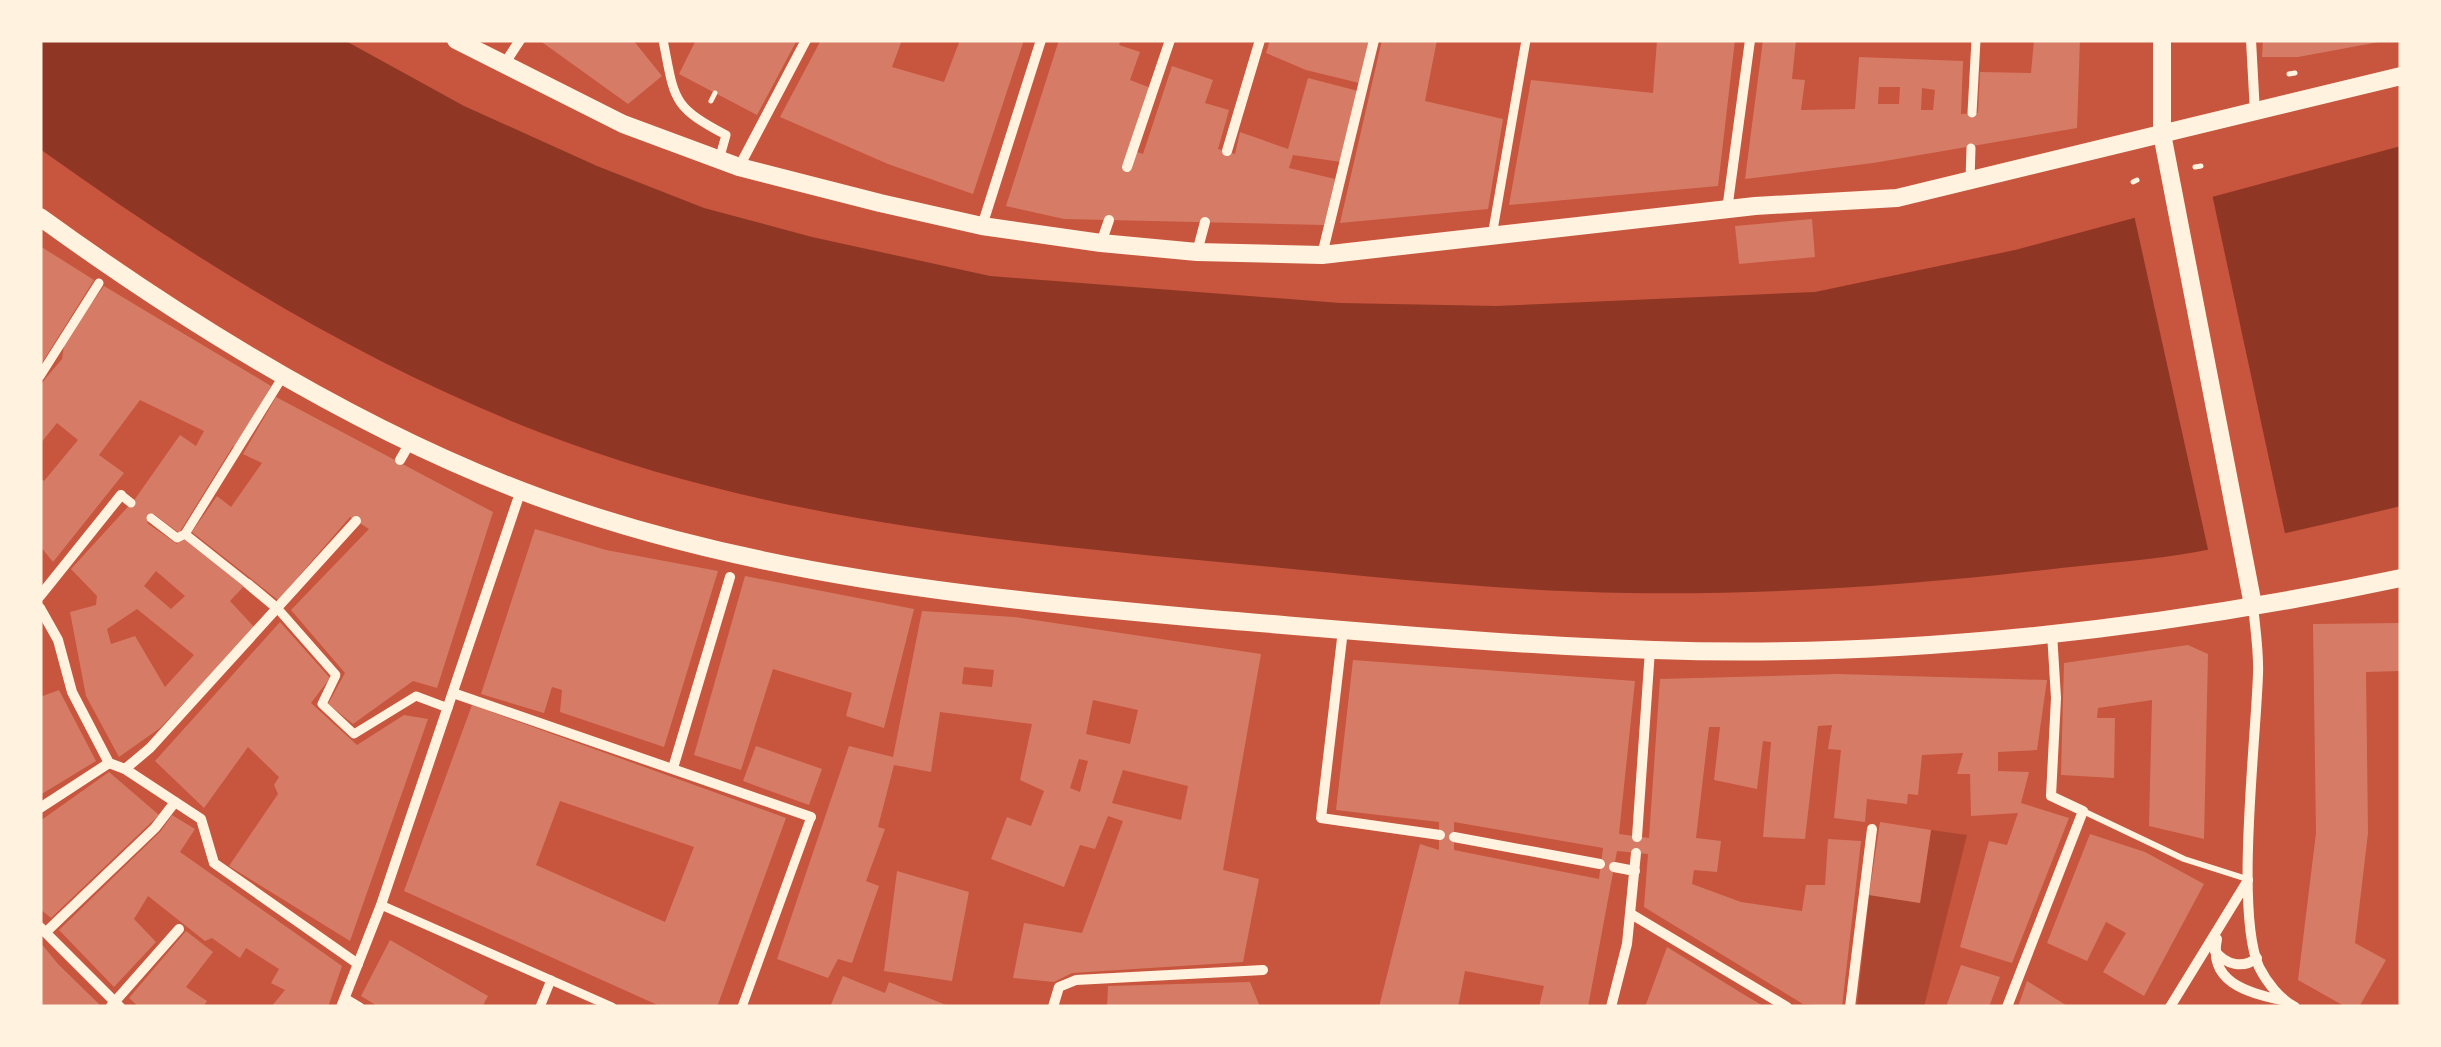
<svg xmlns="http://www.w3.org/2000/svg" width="2441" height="1047" font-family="Raleway,sans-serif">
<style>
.green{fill:#ae4732}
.water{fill:#8f3625}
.pier{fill:#c8553d}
.building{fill:#d67c66;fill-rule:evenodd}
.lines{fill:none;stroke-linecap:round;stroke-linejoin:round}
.path{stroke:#fff3e0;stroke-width:5}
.service{stroke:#fff3e0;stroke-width:6}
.pedestrian{stroke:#fff3e0;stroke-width:9}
.minor{stroke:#fff3e0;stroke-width:10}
.tertiary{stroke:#fff3e0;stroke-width:18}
</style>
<rect width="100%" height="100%" fill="#c8553d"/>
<polygon class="green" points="1931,830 1967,835 1924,1007 1857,1007 1869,895 1920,903"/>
<path class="water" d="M40 40H344L464 106 597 166 704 208 812 237 990 276 1340 303 1496 306 1815 292 2015 250 2401 146V506C2333 522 2265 539 2196 552 2151 560 2106 563 2061 568 1918 585 1773 595 1629 593 1485 591 1341 573 1198 560 975 539 755 515 544 434 362 364 198 262 40 149Z"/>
<polygon class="pier" points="2212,194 2286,538 2209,554 2134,215"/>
<g class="building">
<polygon points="539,40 633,40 662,76 628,104"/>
<polygon points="696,40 797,40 757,115 679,74"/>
<polygon points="821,40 902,40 892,67 944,82 960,40 1024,40 973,194 888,164 780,117"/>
<polygon points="1059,40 1121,40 1119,45 1140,52 1130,80 1151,88 1134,151 1143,154 1172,66 1213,80 1205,103 1229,110 1218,149 1235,154 1240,132 1288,149 1308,78 1358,91 1341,162 1293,155 1289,168 1335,179 1324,225 1064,219 1006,206"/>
<polygon points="1270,40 1369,40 1359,83 1306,70 1266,53"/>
<polygon points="1382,40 1437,40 1425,101 1503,119 1488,209 1340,223"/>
<polygon points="1657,40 1735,40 1718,186 1509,205 1531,80 1653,93"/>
<path d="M1763 40H1796L1792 79 1805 80 1801 110 1855 109 1859 57 1963 61 1961 114 1978 113 1980 72 2031 73 2034 40H2080L2077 128 1873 163 1745 179ZM1879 87H1900L1899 104H1878ZM1922 88 1935 90 1933 110H1921Z"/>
<polygon points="2263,40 2379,40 2379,42 2298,57 2262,57"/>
<polygon points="1812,219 1815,257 1739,264 1735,226"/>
<polygon points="40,246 94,280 40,366"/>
<path d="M104 286 271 386 237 448 233 446 179 533 154 514 147 523 177 544 183 537 245 585 230 601 255 628 160 728 119 757 86 696 70 612 96 605 97 596 71 569 135 499 180 435 196 446 204 431 140 400 99 455 124 473 53 562 40 546V478L44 481 78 440 57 423 40 444V385L62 359 65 340ZM156 571 185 596 171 609 144 586ZM137 609 194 655 165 687 135 636 111 644 107 629Z"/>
<polygon points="276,397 493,512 437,688 413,681 353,724 328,704 345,673 291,610 369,529 350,517 278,600 192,532 217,496 231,507 262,463 243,454"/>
<polygon points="535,529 606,550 718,571 664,747 560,712 562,690 552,687 544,713 481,694"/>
<polygon points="745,576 914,609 884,728 846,716 852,693 773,669 741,770 694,755"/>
<path d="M922 611 1014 617 1261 654 1223 870 1259 879 1243 962 1072 973 1054 982 1013 978 1024 923 1082 933 1123 821 1108 816 1095 849 1080 845 1064 887 991 859 1007 817 1031 826 1044 791 1020 780 1032 724 940 712 931 772 894 765 878 827 885 829 866 881 879 886 852 963 838 959 828 978 777 959 849 746 893 757ZM964 667 994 670 992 687 962 684ZM1093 700 1138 710 1130 744 1086 734ZM1079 759 1088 761 1080 792 1070 788ZM1123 770 1188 786 1181 820 1112 803Z"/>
<polygon points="280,622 330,678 311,703 357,745 404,715 428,719 350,941 229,866 278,794 274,785 279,777 248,747 204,808 155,761"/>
<polygon points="2401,623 2401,671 2366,672 2368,833 2355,943 2386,960 2359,1007 2346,1007 2298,980 2316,833 2313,624"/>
<polygon points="2188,645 2208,654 2204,839 2149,826 2152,700 2098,708 2097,718 2115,718 2114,778 2061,775 2064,663"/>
<path d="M1353 660 1635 681 1619 834 1649 838 1660 679 1838 674 2047 680 2037 750 1998 752V771L2029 772 2021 803 2069 818 2012 963 1960 947 1989 841 2007 845 2018 813 1971 816 1970 774H1957L1963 753 1922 755 1918 795 1908 794 1907 804 1867 799 1865 822 1834 818 1841 750 1828 749 1832 725 1818 726 1805 839 1763 837 1771 742 1763 741 1757 789 1714 780 1720 727H1709L1696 838 1721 841 1717 872 1694 870 1692 884 1741 902 1802 911 1806 885H1825L1828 839 1861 841 1842 1007 1803 1004 1644 907 1648 854 1617 851 1588 1007H1539L1544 986 1465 971 1458 1007H1379L1420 844 1439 850V822L1336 810ZM1454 822 1603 848 1599 879 1454 850Z"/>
<polygon points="59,690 96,761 40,795 40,697"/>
<path d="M472 705 786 818 717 1007H662L404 891ZM560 801 694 847 665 922 536 865Z"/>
<polygon points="756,746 822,769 809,805 743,781"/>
<polygon points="109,772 159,815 51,918 40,909 40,821"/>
<polygon points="172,815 195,829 180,852 342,966 328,1007 271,1007 285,990 271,983 279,969 246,948 240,958 212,938 205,941 148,896 134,919 156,942 114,987 59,930 161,831"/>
<polygon points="1880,822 1931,830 1920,903 1869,895"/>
<polygon points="2090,834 2145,852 2204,884 2144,996 2103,972 2126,933 2106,922 2087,961 2047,943"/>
<polygon points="897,871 969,892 952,981 884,971"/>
<polygon points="186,931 213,952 186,987 207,1001 203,1007 139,1007 129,998"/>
<polygon points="390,940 488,996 482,1007 379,1007 361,996"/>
<polygon points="40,942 58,964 102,1007 40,1007"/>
<polygon points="1667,947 1743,994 1765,1007 1645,1007"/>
<polygon points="1961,965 2000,977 1989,1007 1946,1007"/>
<polygon points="843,976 885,993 889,982 951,1007 830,1007"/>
<polygon points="2027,981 2069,1007 2018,1007"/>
<polygon points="1250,982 1260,1007 1107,1007 1108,986"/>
</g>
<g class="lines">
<g class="path">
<polyline points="2289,74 2295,73"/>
<polyline points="711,101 715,93"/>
<polyline points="2195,167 2201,166"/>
<polyline points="2133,182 2137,180"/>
</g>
<polyline class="service" points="2083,811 2184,859 2247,879"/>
<g class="pedestrian">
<path d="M663 40C675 100 671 106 726 135L719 160"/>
<polyline points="1972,113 1976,40"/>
<polyline points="1970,180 1971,148"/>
<polyline points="1492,236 1526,40"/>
<polyline points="40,376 99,283"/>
<polyline points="121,495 131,503"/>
<polyline points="151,518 177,538 185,534 285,373"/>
<polyline points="185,534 248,584"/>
<polyline points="278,609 336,675 322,704 354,734 416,696 448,708"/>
<polyline points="381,905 612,1007"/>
<polyline points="345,998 360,1007"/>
<polyline points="540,1007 551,980"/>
<polyline points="742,1007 811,817"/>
</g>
<g class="minor">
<polyline points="2251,40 2255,113"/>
<polyline points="503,66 520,40"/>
<polyline points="1227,151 1260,40"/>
<polyline points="739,167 806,40"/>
<polyline points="1127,167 1170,40"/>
<polyline points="1727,210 1750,40"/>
<polyline points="982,226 1041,40"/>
<polyline points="1101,243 1109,220"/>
<polyline points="1197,252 1205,222"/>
<polyline points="1322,255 1374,40"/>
<polyline points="400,460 411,441"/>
<polyline points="248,584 278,609"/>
<polyline points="40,596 121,495"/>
<path d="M2253 605C2255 628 2259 651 2258 674 2256 740 2235 913 2259 967 2267 983 2280 999 2295 1007"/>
<polyline points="40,608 58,640 72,692 109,763 125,769 201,819 214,863 358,964"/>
<polyline points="1343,630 1321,818 1440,835"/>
<polyline points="453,693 811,817"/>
<polyline points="673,768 730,577"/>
<polyline points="125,769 150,748 356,521"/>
<polyline points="40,808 109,763"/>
<polyline points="1454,837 1600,864"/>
<polyline points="1637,837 1650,650"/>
<polyline points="1614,867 1635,871"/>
<polyline points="1631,914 1787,1007"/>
<polyline points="40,927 120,1007"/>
<polyline points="46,932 155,828 175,802"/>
<path d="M2217 939C2208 982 2246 992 2281 1000"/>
<path d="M2215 951C2226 965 2243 969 2257 958"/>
<polyline points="111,1006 179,929"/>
<polyline points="341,1007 381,905 521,490"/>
<polyline points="1053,1007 1059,987 1076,980 1263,970"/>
<polyline points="1611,1007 1627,944 1636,853"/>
<polyline points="1850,1007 1872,829"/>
<polyline points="2007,1007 2083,811 2051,796 2056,698 2052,633"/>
<polyline points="2170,1007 2248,880"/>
</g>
<g class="tertiary">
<polyline points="456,40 623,124 739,167 880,203 982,226 1101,243 1197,252 1322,255 1755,206 1897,198 2401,76"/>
<polyline points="2162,40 2162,134 2253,605"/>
<path d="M40 217C185 322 355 427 522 491 741 575 979 598 1211 619 1358 631 1506 645 1654 650 1899 659 2161 629 2401 578"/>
</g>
</g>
<rect width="2441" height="1047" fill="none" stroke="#fff3e0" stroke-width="85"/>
</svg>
